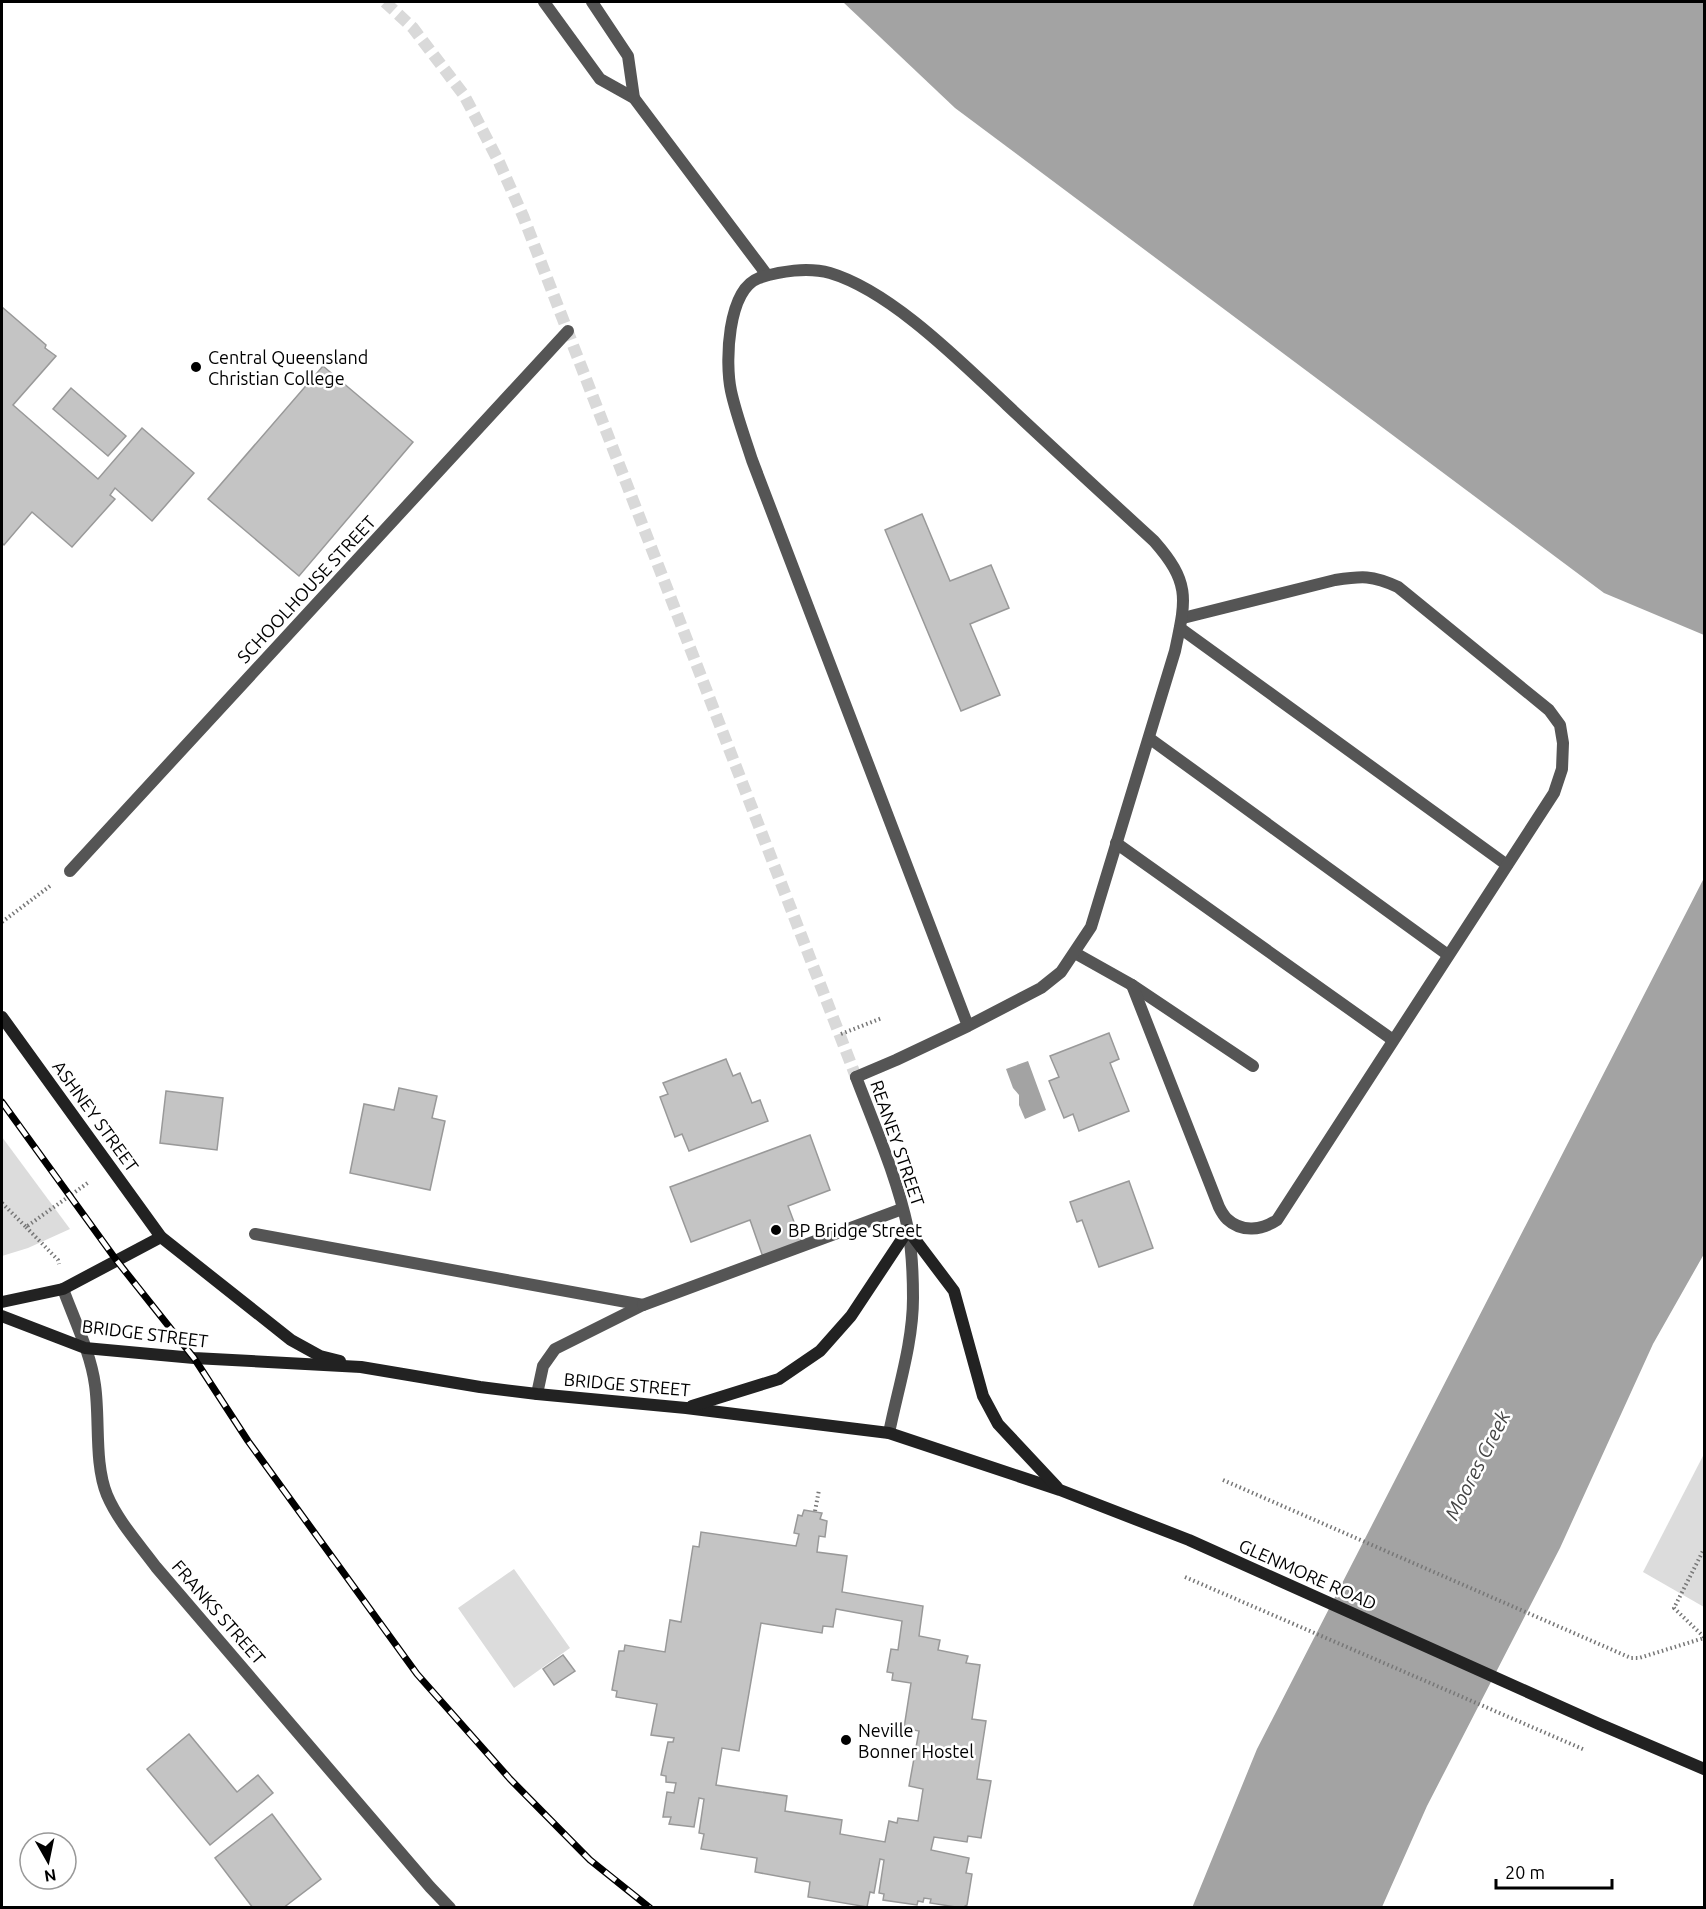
<svg xmlns="http://www.w3.org/2000/svg" width="1706" height="1909" font-family="Ubuntu,sans-serif">
<style>
.green{fill:#dcdcdc}
.water{fill:#a3a3a3}
.building{fill:#c4c4c4;stroke:#999;stroke-width:1.5;fill-rule:evenodd}
.lines{fill:none;stroke-linecap:round;stroke-linejoin:round}
.street-tunnel{stroke:#d9d9d9;stroke-width:12;stroke-dasharray:12 6;stroke-linecap:butt}
.path{stroke:#777;stroke-width:4;stroke-dasharray:1.5 3;stroke-linecap:butt}
.lane{stroke:#555;stroke-width:12}
.street{stroke:#555;stroke-width:12}
.secondary{stroke:#222;stroke-width:12}
.rail-casing{stroke:#000;stroke-width:7}
.rail{stroke:#fff;stroke-width:4.5;stroke-dasharray:14;stroke-linecap:butt}
.poi-dot{fill:#000;stroke:#fff;stroke-width:2}
.labels{text-anchor:middle;dominant-baseline:central;stroke-width:5;stroke-linejoin:round;paint-order:stroke}
.poi-label{font-size:18px;fill:#000;stroke:#fff;text-anchor:start}
.street-label{font-size:18px;fill:#000;stroke:#fff}
.water-label{font-size:20px;font-style:italic;fill:#444;stroke:#fff}
</style>
<rect width="100%" height="100%" fill="#fff"/>
<g class="green">
<polygon points="2,1137 70,1229 28,1248 2,1256"/>
<polygon points="1704,1454 1704,1607 1643,1572"/>
<polygon points="514,1569 570,1648 514,1688 458,1608"/>
</g>
<g class="water">
<polygon points="843,2 1704,2 1704,635 1604,593 955,108"/>
<polygon points="1704,878 1704,1254 1653,1344 1560,1548 1427,1806 1382,1907 1192,1908 1257,1749"/>
<polygon points="1028,1061 1046,1110 1025,1119 1019,1105 1019,1095 1013,1088 1006,1069"/>
</g>
<g class="building">
<polygon points="2,307 46,345 45,348 56,356 13,405 98,479 142,428 194,473 152,521 115,488 110,495 115,499 72,547 32,512 4,545 2,543"/>
<polygon points="323,366 413,442 299,576 208,499"/>
<polygon points="71,388 126,436 108,456 53,409"/>
<polygon points="922,514 950,581 991,565 1009,608 970,624 1000,695 961,711 885,530"/>
<polygon points="1109,1033 1119,1059 1110,1063 1129,1111 1079,1131 1073,1114 1064,1118 1049,1081 1059,1077 1050,1056"/>
<polygon points="726,1059 733,1076 740,1073 752,1103 760,1100 768,1121 689,1151 682,1134 675,1137 660,1097 668,1094 663,1083"/>
<polygon points="399,1088 437,1096 432,1118 445,1121 430,1190 350,1173 364,1104 394,1110"/>
<polygon points="166,1091 223,1098 217,1150 160,1143"/>
<polygon points="810,1135 830,1190 788,1206 803,1246 764,1260 750,1220 691,1242 670,1187"/>
<polygon points="1129,1181 1153,1248 1099,1267 1082,1220 1077,1222 1070,1202"/>
<path d="M804 1510 822 1513 820 1519 827 1521 825 1537 819 1536 817 1552 847 1556 842 1592 923 1606 919 1636 940 1640 938 1650 968 1656 966 1663 980 1665 972 1719 986 1721 977 1779 991 1781 981 1838 968 1836 967 1842 934 1837 931 1850 969 1858 966 1873 972 1874 967 1905 962 1908 930 1903 931 1899 924 1898 923 1902 918 1901 917 1905 883 1900 884 1894 879 1893 884 1860 880 1859 874 1893 870 1892 867 1907 808 1897 810 1882 755 1872 757 1858 701 1849 704 1834 699 1833 704 1799 699 1798 694 1827 669 1824 671 1817H663L667 1792 674 1793 676 1783 666 1782V1776L661 1775 668 1742H673L674 1738 651 1735 657 1704 616 1697 617 1691 612 1690 619 1651H624L625 1645 665 1652 670 1620 681 1622 693 1546 699 1547 701 1532 796 1546 799 1534 794 1533 798 1515 802 1516ZM836 1609 902 1621 898 1650 891 1649 887 1672 893 1673 892 1680 911 1683 904 1728 919 1731 909 1786 923 1789 918 1821 898 1818 897 1823 889 1821 885 1842 840 1834 842 1820 785 1811 787 1796 716 1785 722 1748 739 1751 761 1623 822 1633 823 1626 833 1627Z"/>
<polygon points="563,1655 575,1671 554,1685 543,1669"/>
<polygon points="189,1734 237,1792 258,1775 273,1793 210,1845 147,1769"/>
<polygon points="272,1814 321,1879 283,1908 253,1908 215,1858"/>
</g>
<g class="lines">
<polyline class="street-tunnel" points="385,2 413,28 464,95 499,162 523,216 856,1077"/>
<g class="path">
<polyline points="2,922 50,886"/>
<polyline points="841,1034 882,1018"/>
<polyline points="2,1203 26,1227 89,1182"/>
<polyline points="26,1227 58,1260 59,1264"/>
<polyline points="1223,1480 1631,1658 1639,1658 1704,1638"/>
<polyline points="815,1511 819,1490"/>
<polyline points="1185,1577 1585,1750"/>
<polyline points="1704,1637 1674,1608 1704,1549"/>
</g>
<g class="lane">
<polyline points="544,2 600,79 634,98 767,275"/>
<polyline points="592,2 628,56 634,98"/>
<polyline points="1180,628 1507,865"/>
<polyline points="1149,738 1448,955"/>
<polyline points="1116,843 1393,1040"/>
<polyline points="1075,953 1132,985 1253,1066"/>
<path d="M1132 985 1219 1207C1221 1211 1224 1216 1227 1219 1242 1233 1262 1230 1277 1220L1554 793 1562 769 1563 743 1560 725 1549 710 1398 587C1372 575 1362 576 1335 580L1183 618"/>
<path d="M856 1077 896 1060 968 1026 752 460C745 438 736 414 731 391 725 363 727 290 759 278 780 271 808 267 830 273 891 291 961 362 1007 405 1056 451 1105 496 1154 541 1191 583 1186 599 1175 651L1091 927 1061 972 1041 988 968 1026"/>
<polyline points="255,1234 643,1305 555,1349 543,1366 537,1394"/>
<polyline points="643,1305 902,1209"/>
</g>
<g class="street">
<polyline points="70,871 568,331"/>
<path d="M856 1077C875 1127 897 1177 908 1229 912 1251 913 1275 913 1298 913 1343 898 1388 889 1433"/>
<path d="M63 1289C74 1319 91 1354 95 1385 100 1419 94 1463 107 1495 118 1521 139 1544 156 1567L430 1887 450 1908"/>
</g>
<g class="secondary">
<polyline points="2,1017 161,1237 291,1340 320,1356 340,1361"/>
<polyline points="2,1302 63,1289 161,1237"/>
<polyline points="2,1316 85,1348 194,1358 361,1367 480,1387 537,1394 686,1408 889,1433 1060,1490 1189,1540 1599,1724 1704,1769"/>
<polyline points="692,1406 779,1379 820,1351 851,1316 908,1230 954,1291 983,1396 998,1424 1057,1487"/>
</g>
<defs>
<polyline id="rail" points="2,1102 117,1261 194,1358 248,1441 417,1674 510,1779 590,1860 650,1908"/>
</defs>
<use href="#rail" class="rail-casing"/>
<use href="#rail" class="rail"/>
</g>
<g class="poi-dot">
<circle cx="196" cy="367" r="6"/>
<circle cx="776" cy="1230" r="6"/>
<circle cx="846" cy="1740" r="6"/>
</g>
<g class="labels">
<g class="poi-label">
<text x="208" y="357">Central Queensland<tspan x="208" dy="21">Christian College</tspan></text>
<text x="788" y="1230">BP Bridge Street</text>
<text x="858" y="1730">Neville<tspan x="858" dy="21">Bonner Hostel</tspan></text>
</g>
<g class="street-label">
<text transform="translate(306 589) rotate(-47)">SCHOOLHOUSE STREET</text>
<text transform="translate(96 1116) rotate(54)">ASHNEY STREET</text>
<text transform="translate(898 1143) rotate(71)">REANEY STREET</text>
<text transform="translate(145 1333) rotate(7)">BRIDGE STREET</text>
<text transform="translate(627 1384) rotate(5)">BRIDGE STREET</text>
<text transform="translate(1308 1574) rotate(24)">GLENMORE ROAD</text>
<text transform="translate(219 1612) rotate(49)">FRANKS STREET</text>
</g>
<g class="water-label">
<text transform="translate(1477 1465) rotate(-63)">Moores Creek</text>
</g>
</g>
<rect width="1706" height="1909" fill="none" stroke="#000000" stroke-width="6"/>
<g transform="translate(48 1861) rotate(171)"><circle r="28" fill="#ffffff" stroke="#999999" stroke-width="1.5"/>
<path d="M0-4.5L10 22L0 15L-10 22Z" fill="#000000"/>
<text y="-9" font-size="16" font-weight="bold" text-anchor="middle" fill="#000000">N</text>
</g>
<path d="M1496 1879v9h116v-9" fill="none" stroke="#000000" stroke-width="3"/>
<text x="1505" y="1879" font-size="18" fill="#000000" stroke="#ffffff" stroke-width="4.5" paint-order="stroke">20 m</text>
</svg>
